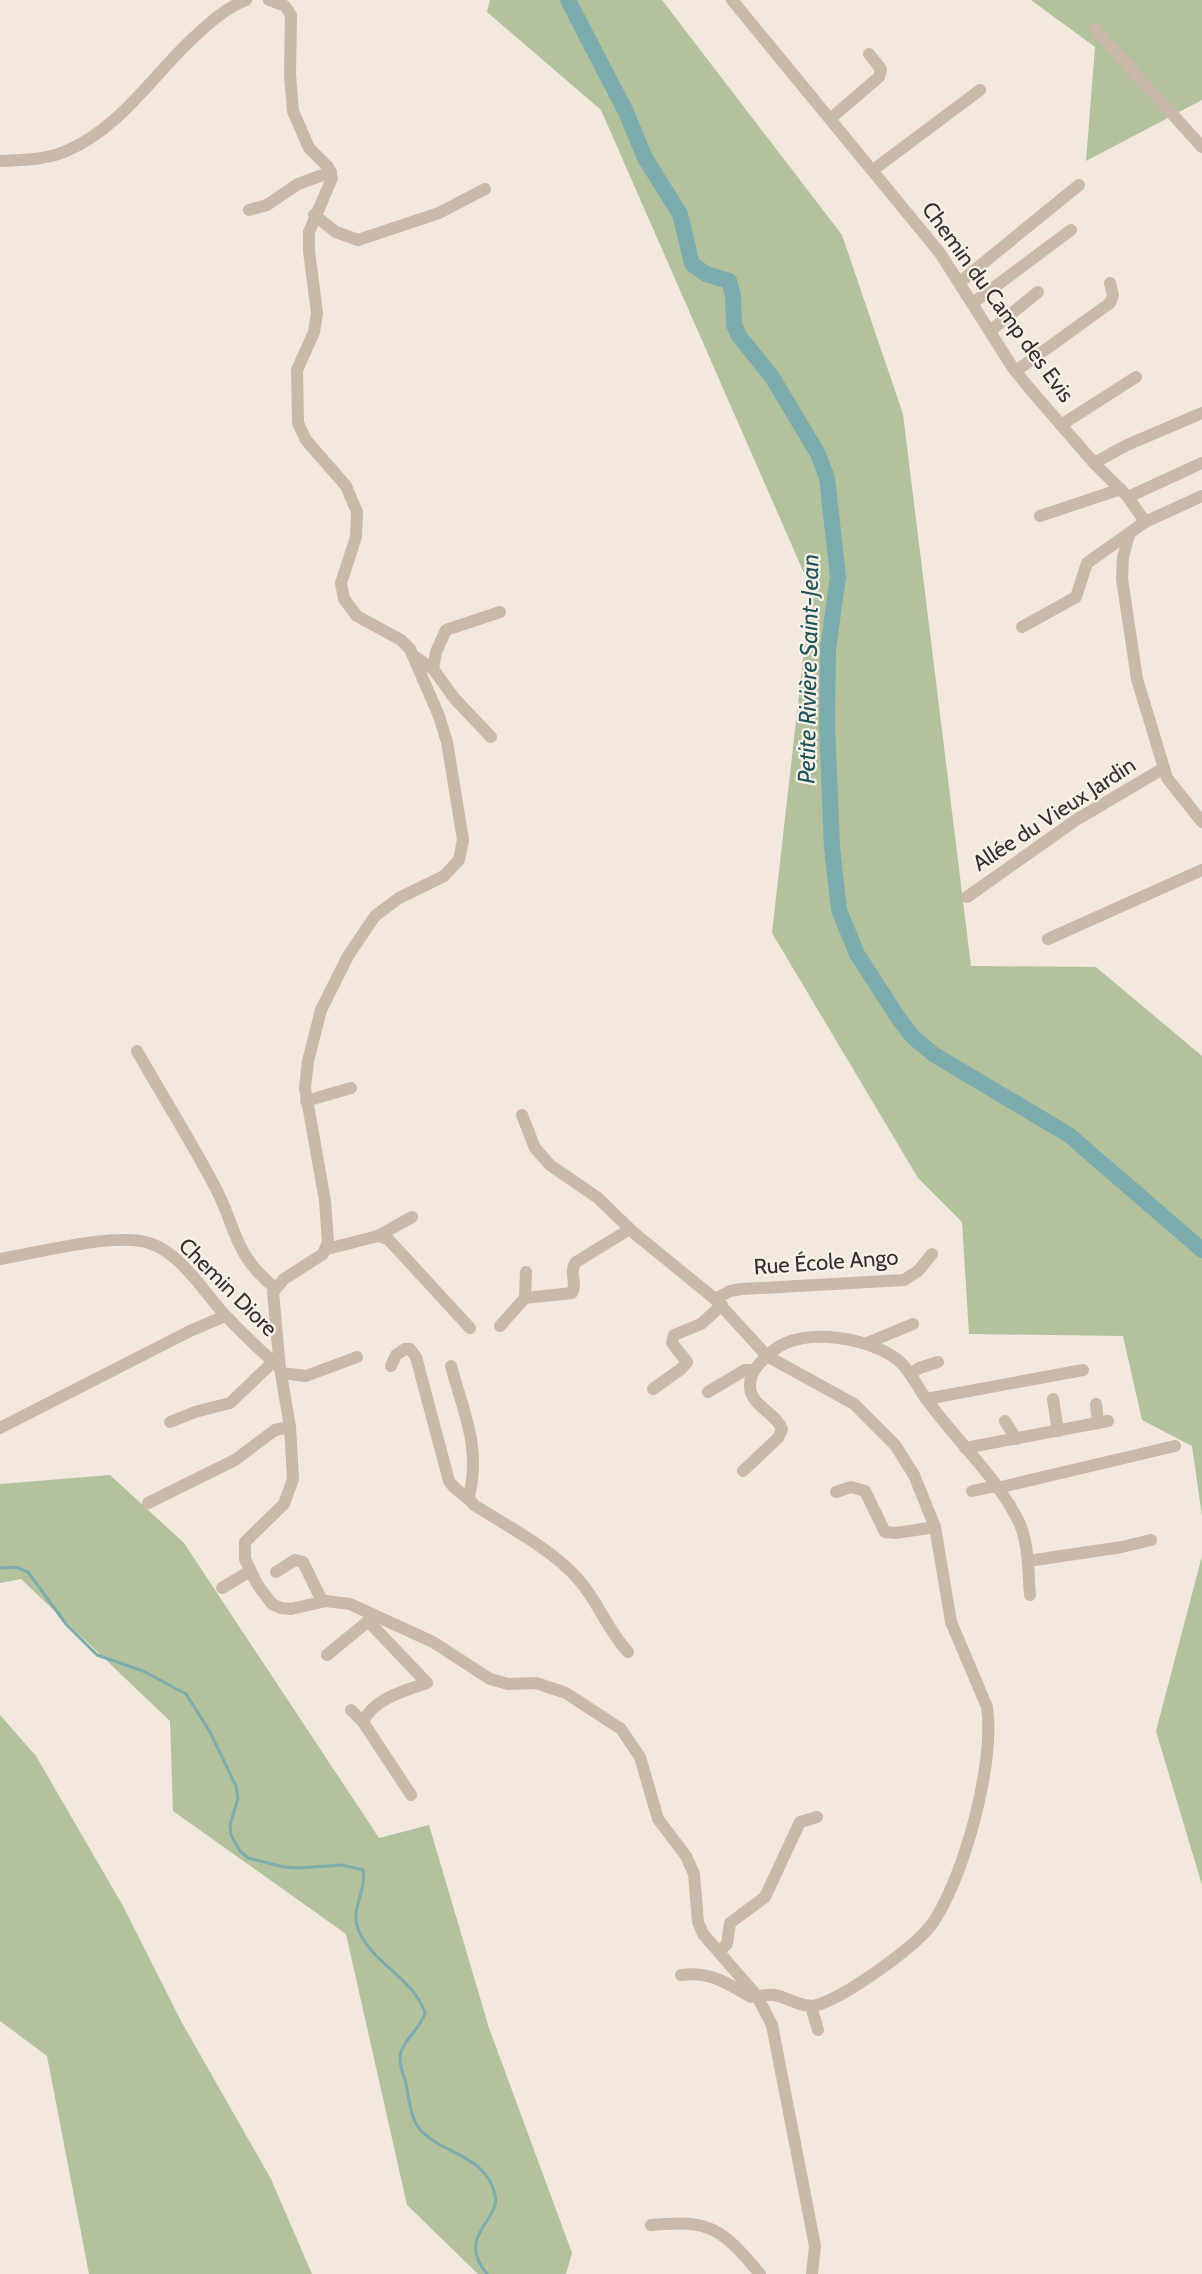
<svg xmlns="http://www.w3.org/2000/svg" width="1202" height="2274" font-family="Cabin,sans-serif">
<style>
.green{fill:#b4c19d}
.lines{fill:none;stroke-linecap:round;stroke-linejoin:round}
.stream{stroke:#7cacae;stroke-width:3}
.river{stroke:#7cacae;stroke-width:16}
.minor{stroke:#cab8a9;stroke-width:12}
.labels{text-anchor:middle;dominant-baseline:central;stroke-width:4.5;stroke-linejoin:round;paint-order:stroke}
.street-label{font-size:22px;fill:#372d29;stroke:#f9f2e9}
.water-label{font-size:24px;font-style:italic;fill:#1f5458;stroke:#f9f2e9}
</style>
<rect width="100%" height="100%" fill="#f2e8dd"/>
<g class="green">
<polygon points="490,0 662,0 842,235 903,414 971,966 1096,967 1202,1056 1202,1516 1192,1446 1142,1420 1123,1336 969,1334 962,1222 918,1178 772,933 811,589 601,110 487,12"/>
<polygon points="1031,0 1202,0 1202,100 1086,161 1095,47"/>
<polygon points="110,1475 184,1543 379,1838 429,1825 489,2028 572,2253 566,2274 478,2274 407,2205 346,1934 173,1811 170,1721 21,1579 0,1583 0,1484"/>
<polygon points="1202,1556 1202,1885 1156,1731"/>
<polygon points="0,1715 36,1756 123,1906 181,2021 271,2179 312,2274 89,2274 47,2056 0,2021"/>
</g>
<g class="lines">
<path class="stream" d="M0 1568 15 1567 28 1572 66 1624 97 1655 143 1671 186 1694 210 1732 236 1786 238 1798 230 1825 231 1835 240 1851 248 1858 284 1867 299 1868 342 1865 363 1870C367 1890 350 1910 358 1929 371 1963 414 1978 425 2013 420 2030 403 2039 400 2056 399 2067 405 2077 407 2088 409 2100 411 2117 418 2127 438 2154 486 2153 495 2195 501 2221 455 2235 487 2274"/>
<polyline class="river" points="568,0 626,112 645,158 680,214 692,264 706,274 729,281 733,295 734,325 739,336 772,377 818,454 827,478 838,577 828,649 827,726 832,847 839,910 857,954 899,1019 913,1037 933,1054 1069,1135 1202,1250"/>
<g class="minor">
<polyline points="269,0 285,6 291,15 290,75 293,111 309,148 328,167 332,178 309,232 309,251 317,313 314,332 297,370 298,423 306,440 346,486 357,512 356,537 341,583 344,599 357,616 401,640 410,649 439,716 447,742 463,840 459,860 444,876 399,898 375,916 348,956 321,1010 308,1061 305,1088 325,1201 328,1242 323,1254 284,1279 273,1292 280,1368 290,1427 293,1479 284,1504 245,1542 245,1559 257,1584 272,1604 281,1608 291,1609 326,1601 350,1604 433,1642 490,1679 508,1684 536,1683 566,1693 621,1729 640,1757 658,1819 686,1856 694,1874 698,1922 703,1934 757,1996 772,2025 815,2246 812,2274"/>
<polyline points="732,0 940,253 1013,368 1030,389 1094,463 1128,497 1145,522 1202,496"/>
<polyline points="1095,29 1202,147"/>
<polyline points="830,119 879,77 881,69 869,54"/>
<path d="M0 161C21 160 44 160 64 152 118 130 150 79 191 40 208 24 224 9 246 0"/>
<polyline points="873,170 980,90"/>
<polyline points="249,210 267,205 298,184 331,172"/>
<polyline points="314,215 336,232 358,240 439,213 485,189"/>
<polyline points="960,282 1079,185"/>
<polyline points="973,303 1071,230"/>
<polyline points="990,331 1038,292"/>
<polyline points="1016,371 1110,303 1113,295 1110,283"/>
<polyline points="1061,425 1136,377"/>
<polyline points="1094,463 1127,445 1202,413"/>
<polyline points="1128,497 1202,463"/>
<polyline points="1040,516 1121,489"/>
<polyline points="1129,535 1123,557 1122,579 1137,679 1167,778 1202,822"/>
<polyline points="1022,627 1076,597 1087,563 1145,522"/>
<polyline points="414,656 433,669 455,699 491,737"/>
<polyline points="433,669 436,652 446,630 500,612"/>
<polyline points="967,897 1076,820 1164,768"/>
<polyline points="1048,939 1202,870"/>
<path d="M137 1051C162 1095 189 1138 213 1183 237 1226 231 1252 275 1288"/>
<polyline points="306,1101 351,1088"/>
<path d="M522 1115 535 1148 550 1165 598 1198 634 1233 715 1299 767 1356 854 1404 895 1445 914 1475 935 1527 951 1622 987 1707C995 1762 965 1874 934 1921 919 1945 845 1997 817 2005 802 2009 788 1997 774 1995 766 1994 758 1997 751 1997 727 1983 710 1971 681 1975"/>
<polyline points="378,1236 412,1217"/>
<polyline points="327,1249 378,1236 388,1239 470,1328"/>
<path d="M0 1259C37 1253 115 1232 149 1243 181 1253 203 1291 224 1314 242 1333 261 1351 280 1368"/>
<polyline points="525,1298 526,1272"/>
<polyline points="715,1299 730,1291 742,1289 904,1280 918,1271 932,1254"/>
<path d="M500 1326 525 1298 572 1293C578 1283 568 1273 576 1262L630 1229"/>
<polyline points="867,1343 913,1324"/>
<path d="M391 1366 396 1355 405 1349H410L416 1357 449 1481C456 1492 467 1495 474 1505 506 1525 556 1552 579 1580 598 1602 607 1629 628 1652"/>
<path d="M451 1366C464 1414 481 1447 469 1497"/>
<polyline points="281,1373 306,1376 357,1357"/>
<polyline points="911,1374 919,1368 938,1362"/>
<polyline points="653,1389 681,1369 687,1362 672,1343 674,1335 701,1324 722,1305"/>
<polyline points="708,1392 745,1370 754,1370"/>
<polyline points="926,1399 1083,1370"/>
<polyline points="1053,1399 1058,1431"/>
<polyline points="1096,1404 1098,1423"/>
<polyline points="1005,1421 1016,1439"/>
<polyline points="170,1422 195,1412 230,1403 273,1362"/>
<polyline points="0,1428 190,1331 225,1316"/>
<polyline points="965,1448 1108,1421"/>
<path d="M743 1471 778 1438 782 1429C776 1413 751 1406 750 1387 749 1371 763 1359 774 1350 803 1326 871 1338 898 1360 911 1371 917 1387 927 1400 956 1440 996 1476 1018 1520 1029 1542 1028 1571 1030 1595"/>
<polyline points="997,1488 1175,1446"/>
<polyline points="972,1491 996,1486"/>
<polyline points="836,1492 851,1487 865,1491 885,1532 896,1533 935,1527"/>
<polyline points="148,1503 235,1460 275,1430 290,1427"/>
<polyline points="1028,1561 1122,1547 1151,1540"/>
<polyline points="276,1572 295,1560 303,1562 322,1601"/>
<polyline points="222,1588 250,1571"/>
<path d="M368 1621 427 1683C406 1690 373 1699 363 1722L411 1795"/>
<polyline points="327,1655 372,1618"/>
<polyline points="351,1710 363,1722"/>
<polyline points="720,1951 727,1944 730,1923 765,1897 800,1822 817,1817"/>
<polyline points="811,2006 818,2030"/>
<path d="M651 2225C711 2219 722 2229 760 2274"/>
</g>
</g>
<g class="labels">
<g class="street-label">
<text transform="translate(998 302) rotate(54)">Chemin du Camp des Evis</text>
<text transform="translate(1054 814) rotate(-33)">Allée du Vieux Jardin</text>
<text transform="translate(826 1262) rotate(-4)">Rue École Ango</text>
<text transform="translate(228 1287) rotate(45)">Chemin Diore</text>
</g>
<g class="water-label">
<text transform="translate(808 669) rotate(-89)">Petite Rivière Saint-Jean</text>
</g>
</g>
</svg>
